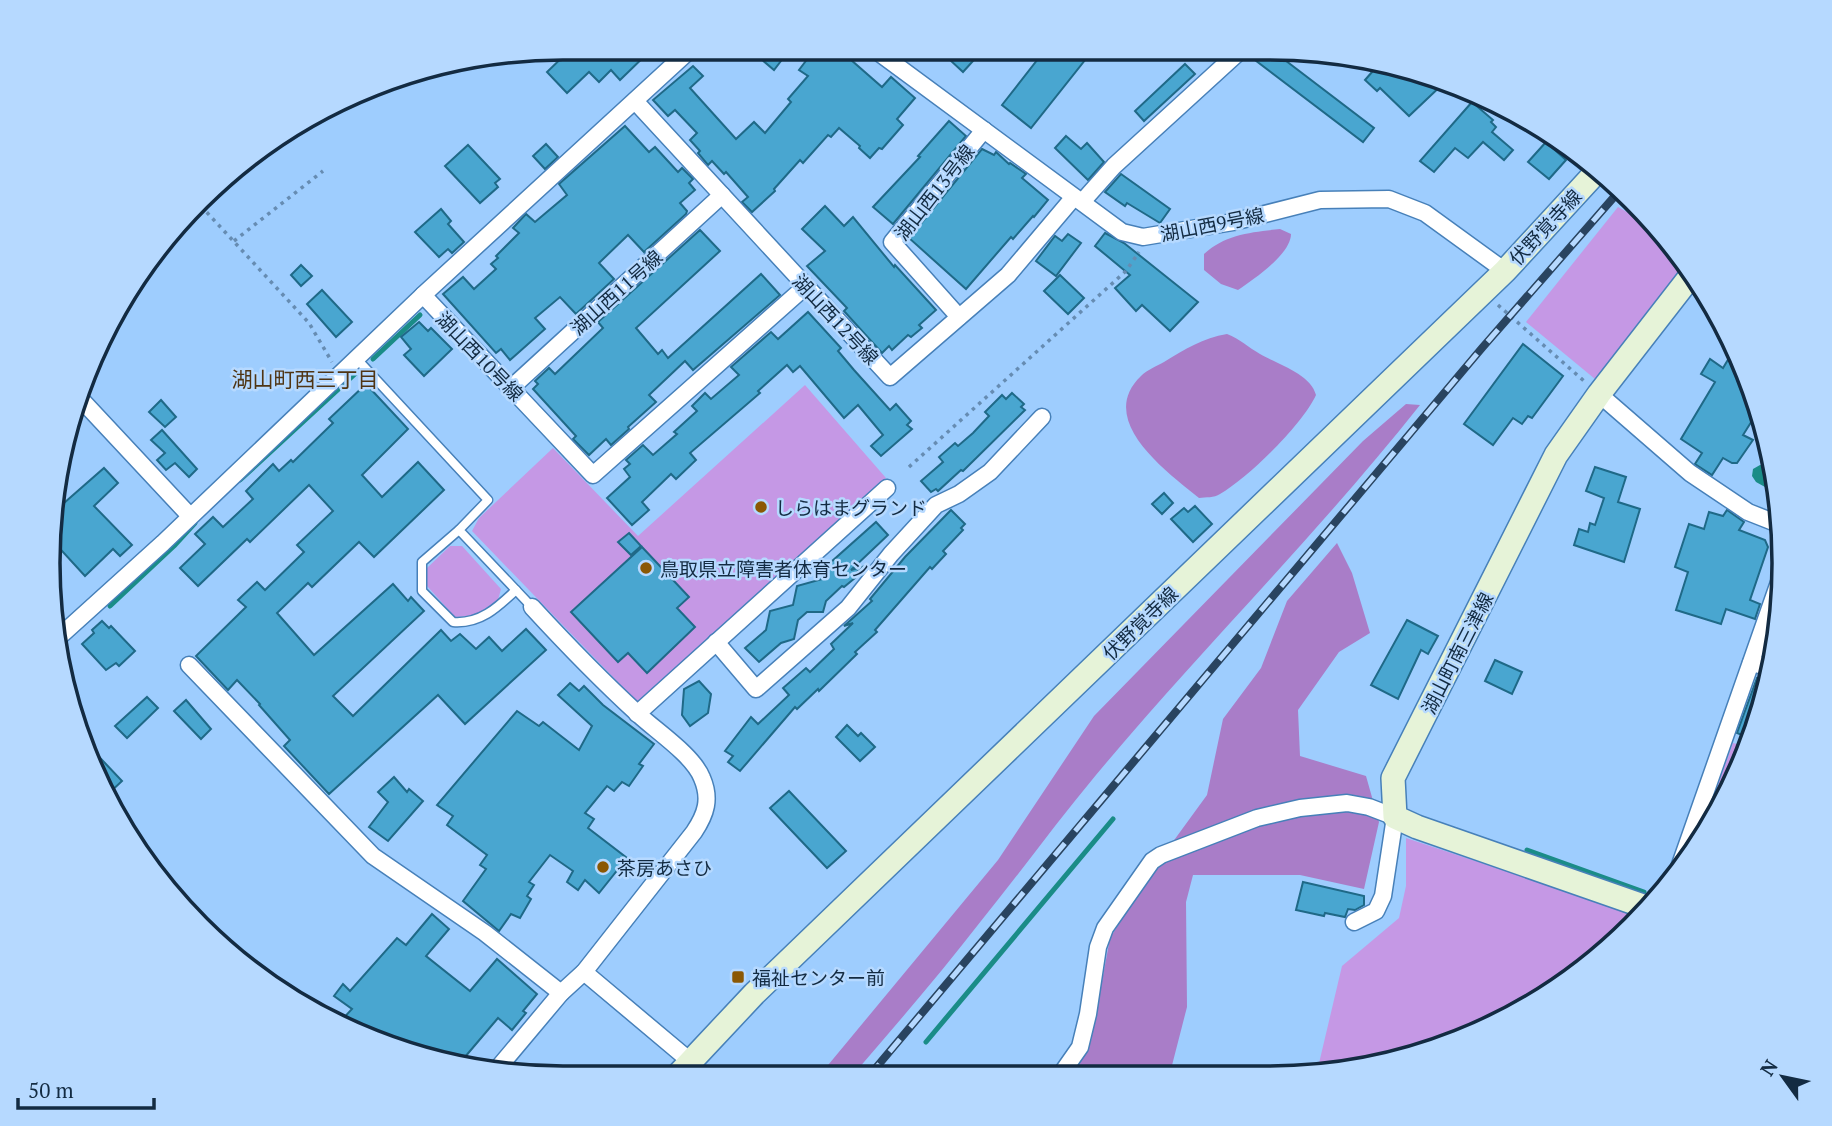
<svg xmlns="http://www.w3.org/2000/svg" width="1832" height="1126" font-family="'PT Serif','Noto Sans JP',serif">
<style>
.green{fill:#c598e5}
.forest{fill:#a97dc8}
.water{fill:#1a8c87}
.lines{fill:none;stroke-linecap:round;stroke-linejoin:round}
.stream{stroke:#1a8c87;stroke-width:5}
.building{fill:#49a6d0;stroke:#1f6987;stroke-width:2}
.lane-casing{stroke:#4780b9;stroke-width:11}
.street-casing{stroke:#4780b9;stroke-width:19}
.secondary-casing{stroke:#4780b9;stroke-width:26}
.path{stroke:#668cb2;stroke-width:3.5;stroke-dasharray:3.5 5;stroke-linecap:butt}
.lane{stroke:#fff;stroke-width:8}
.street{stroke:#fff;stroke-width:16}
.secondary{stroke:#e6f3d8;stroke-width:23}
.rail-casing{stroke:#294460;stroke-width:8}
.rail{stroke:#b6d9ff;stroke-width:5;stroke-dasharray:16;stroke-linecap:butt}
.poi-dot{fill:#8b5804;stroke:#b6d9ff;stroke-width:2.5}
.labels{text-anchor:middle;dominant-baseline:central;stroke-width:5;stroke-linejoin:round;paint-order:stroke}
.street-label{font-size:19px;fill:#132b42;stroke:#b6d9ff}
.poi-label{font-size:19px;fill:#132b42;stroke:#b6d9ff;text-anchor:start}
.neighbourhood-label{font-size:21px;fill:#4f3514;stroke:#b6d9ff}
.rim{fill:none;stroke:#132b42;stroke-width:3.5}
</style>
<rect width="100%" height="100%" fill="#9ecdfe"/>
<g class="green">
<polygon points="1618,207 1663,232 1686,263 1595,379 1526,322"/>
<polygon points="805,385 886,478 637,702 472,531 479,518 553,448 638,536"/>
<polygon points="450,546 462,546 501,589 498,600 474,616 455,617 427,586 426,569"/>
<polygon points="1733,743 1748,747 1732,791 1694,851"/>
<polygon points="1406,838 1641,916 1609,951 1527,1010 1403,1061 1316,1076 1342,966 1399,918 1406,886"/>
</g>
<g class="forest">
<path d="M1280 229 1291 234C1291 254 1254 279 1238 290L1221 284 1204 270V254C1225 234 1253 232 1280 229Z"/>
<path d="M1227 334C1240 339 1248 347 1260 354 1277 364 1311 374 1316 395 1303 424 1248 478 1220 494 1214 498 1206 497 1199 498 1167 472 1095 420 1141 376 1147 370 1157 366 1164 362 1185 349 1203 338 1227 334Z"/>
<path d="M1406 404 1420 405C1318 534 1201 649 1096 775 1056 823 1020 873 981 921 940 974 896 1025 852 1076H819L998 860 1094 716 1363 441Z"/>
<polygon points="1337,543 1352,573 1370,633 1339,652 1298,710 1300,756 1366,776 1379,822 1364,889 1300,875 1193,875 1186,902 1187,1007 1169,1077 1070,1077 1091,1041 1110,938 1156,865 1207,795 1223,719 1261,668 1287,601"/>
</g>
<polygon class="water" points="1772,459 1778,486 1774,492 1756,482 1752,476 1753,469 1760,465 1767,466"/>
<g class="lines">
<g class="stream">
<polyline points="1091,179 1100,169"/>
<polyline points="373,359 420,315"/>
<polyline points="240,480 356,373"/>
<polyline points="110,606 174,546 195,523"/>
<polyline points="1527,850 1644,892"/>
<polyline points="926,1042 1113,819"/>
</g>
</g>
<g class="building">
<polygon points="573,47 628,48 653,48 620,80 611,70 599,82 589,72 567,93 547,72"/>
<polygon points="748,48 773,48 784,57 774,70"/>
<polygon points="815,49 857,49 850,59 882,87 891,77 915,98 897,119 903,125 882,149 879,148 870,158 859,148 860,146 839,128 831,137 828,135 803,163 800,160 774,189 775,191 752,212 742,202 748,197 726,172 724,174 712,161 708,165 698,153 700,151 690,140 697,133 675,110 668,116 653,100 693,66 703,76 690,88 736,139 754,122 765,133 791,102 788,99 808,76 799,70"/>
<polygon points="959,49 960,49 983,50 963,72 950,60"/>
<polygon points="1045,50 1093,50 1031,128 1002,105"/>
<polygon points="1262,51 1273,51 1374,128 1363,142 1255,60"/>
<polygon points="1380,63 1419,74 1446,81 1409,116 1380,88 1377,91 1365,80"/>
<polygon points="1185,64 1195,74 1144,121 1135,111"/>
<polygon points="1472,102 1493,120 1491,122 1496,127 1492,132 1513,150 1504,160 1483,142 1468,158 1455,148 1434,172 1420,161"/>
<polygon points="949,121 966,136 893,224 873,207 920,157 918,156"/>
<polygon points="625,126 649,152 655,147 678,172 682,168 693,179 689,183 695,190 680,203 687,211 686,214 644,252 628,235 599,263 614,279 576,314 560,297 535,318 545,329 518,353 510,360 501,349 496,353 443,294 463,277 474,289 496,269 491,264 498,258 496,256 519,233 513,228 526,214 535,222 567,195 559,184"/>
<polygon points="1066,136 1081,149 1087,143 1104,162 1088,180 1055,148"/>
<polygon points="1546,142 1566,160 1549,179 1528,162"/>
<polygon points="546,144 558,157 545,169 533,156"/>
<polygon points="468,145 500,179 495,183 498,187 480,203 445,166"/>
<polygon points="982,149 994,155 996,152 1009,164 1010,163 1026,174 1022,178 1048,200 1034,217 1033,216 1013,239 1011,237 966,289 909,238"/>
<polygon points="1121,174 1170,209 1160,223 1127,203 1125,206 1105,192"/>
<polygon points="825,206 844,226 853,217 894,267 895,265 936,310 919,325 922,328 911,337 908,335 892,350 889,346 882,353 844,311 847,308 807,266 825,251 802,229"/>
<polygon points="441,209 451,221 448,224 464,242 452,253 448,249 439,257 415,232"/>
<polygon points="700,230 720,251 636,328 658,354 662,350 668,358 761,274 780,295 693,370 685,361 649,395 656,402 628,427 629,429 611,445 606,439 589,455 573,439 576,436 533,389 538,384 535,381 549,368 555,374 603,328 598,322"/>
<polygon points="1105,233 1124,243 1198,302 1170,331 1142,305 1136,311 1115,288 1130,275 1095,246"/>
<polygon points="1068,234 1081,243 1056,276 1036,261 1055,236 1062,241"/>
<polygon points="301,265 312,276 301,286 291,275"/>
<polygon points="1060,275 1084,298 1068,314 1044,291"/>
<polygon points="322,290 352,322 336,337 307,304"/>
<polygon points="808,312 841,348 838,351 854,370 890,410 896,404 911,421 907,425 912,429 881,456 871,446 883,435 858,405 844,418 800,366 793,372 787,365 758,391 760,393 690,453 696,460 676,479 671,474 642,502 649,510 632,525 607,498 630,477 624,469 630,464 626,460 643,445 653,455 677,434 674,432 697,411 692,406 705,393 711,399 739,375 731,367 771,332 778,339"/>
<polygon points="419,322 428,331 431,328 452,349 424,376 404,355 411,349 401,337"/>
<polygon points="1523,344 1563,376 1532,418 1528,416 1522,424 1513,418 1493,445 1464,424"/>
<polygon points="1735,348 1757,397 1760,408 1743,435 1753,440 1737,463 1732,463 1723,458 1712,475 1695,464 1702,453 1681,439 1715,382 1701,374 1710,359 1723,368"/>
<polygon points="366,384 408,429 362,475 382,497 418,462 444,490 374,557 359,542 312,587 308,583 277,613 314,655 393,584 408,601 411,597 424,611 333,696 353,716 441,630 451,641 460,634 476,649 489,637 502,651 526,629 546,650 465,724 438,695 329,794 284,746 290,740 259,705 260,704 237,680 228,690 196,656 246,607 238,600 257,582 265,590 304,552 297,545 333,511 309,485 250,542 247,539 198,586 180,568 205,544 195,534 213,517 223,527 253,499 246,491 273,464 279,471 291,460 293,462 333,423 329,419"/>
<polygon points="1012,393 1024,404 1021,407 1025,410 963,471 961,470 938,491 936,489 931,492 921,481 943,462 939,457 955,443 958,446 973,433 989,416 985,412 1002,395 1006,399"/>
<polygon points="161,400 176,417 165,427 149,412"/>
<polygon points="162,430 197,469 189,477 175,463 166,470 157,460 165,453 151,440"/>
<polygon points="1595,467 1626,477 1618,502 1640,509 1624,562 1574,545 1579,529 1588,532 1590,523 1595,525 1604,498 1586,491"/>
<polygon points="104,468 118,483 94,506 132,545 120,556 113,549 85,576 51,539 56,510"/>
<polygon points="1164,493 1173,503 1162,514 1152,504"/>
<polygon points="1195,506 1212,524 1193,542 1171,519 1184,508 1188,512"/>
<polygon points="951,510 965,524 961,528 963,530 943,551 946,554 932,569 930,567 875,630 877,632 855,652 857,654 819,691 818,689 797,709 795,707 740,771 728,762 733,756 725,751 751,717 758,724 789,695 783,688 806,668 810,672 834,649 831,644 853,623 844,626 872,601 870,599 905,557"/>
<polygon points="1727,510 1744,522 1739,530 1765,540 1768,547 1750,600 1760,604 1755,619 1726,609 1721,624 1676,610 1688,572 1675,567 1689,524 1704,529 1709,512 1723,516"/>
<polygon points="876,522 888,535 851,570 862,567 853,576 855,578 844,587 842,586 826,601 823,612 807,612 798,620 794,639 781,643 759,662 745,648 766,630 770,611 793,605 797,586 826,578 821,571"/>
<polygon points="629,533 641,546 631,555 618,542"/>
<polygon points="642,547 689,597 677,608 695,627 647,673 628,653 618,662 571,612"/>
<polygon points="1407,620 1438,636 1428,654 1421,650 1398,699 1371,685"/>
<polygon points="102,621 109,628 111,626 135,651 119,666 116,663 106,670 82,644 94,633 92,630"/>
<polygon points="1495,660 1522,672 1512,694 1485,681"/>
<polygon points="1757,678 1770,682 1767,696 1751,739 1737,733"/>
<polygon points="699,681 711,694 708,713 690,726 682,715 684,689"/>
<polygon points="570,683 579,691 584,686 603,705 654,744 639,764 643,766 629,786 622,782 614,791 607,786 585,813 594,819 588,828 627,858 599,893 585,880 578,890 567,882 573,871 550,855 529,882 534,885 527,896 531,899 520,918 511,914 499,931 463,901 486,869 480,865 487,855 447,825 453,816 437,805 517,711 539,726 543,722 579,750 592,726 558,695"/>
<polygon points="147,697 158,708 127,738 115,726"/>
<polygon points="186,700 211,729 201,739 174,711"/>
<polygon points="847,725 858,736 861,733 875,747 860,761 836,737"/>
<polygon points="86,743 122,781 107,795 83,745"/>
<polygon points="394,777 407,792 409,789 423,801 388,841 369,827 388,802 378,792"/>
<polygon points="789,791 846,851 827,868 770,808"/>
<polygon points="1303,882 1364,896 1364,905 1355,910 1348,909 1345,917 1325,913 1324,916 1296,910"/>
<polygon points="432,914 449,929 426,956 470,991 497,959 537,994 523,1011 526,1013 512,1030 498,1018 459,1064 376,1042 362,1031 358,1035 338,1024 352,1009 334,996 343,984 350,991 397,938 406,945"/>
</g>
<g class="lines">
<defs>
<g id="lane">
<polyline points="357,359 488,500 459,530 532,607"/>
<path d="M459 530 422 562V591L453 622C480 624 497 608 516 590"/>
</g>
<g id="street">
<polyline points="692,48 423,295 593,475 806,286"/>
<polyline points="874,49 1122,232 1143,237 1233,222 1320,200 1389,199 1425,213 1505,271"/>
<polyline points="635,101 890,377 1008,275 1074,197"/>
<polyline points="1558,140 1597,172"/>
<polyline points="1082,202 1114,166 1240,51"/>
<polyline points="959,317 892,242 984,130"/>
<polyline points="511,388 722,195"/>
<polyline points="76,394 190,516"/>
<polyline points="1599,394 1690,473 1748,512 1781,525"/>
<polyline points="59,637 163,543 423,295"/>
<polyline points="716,642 756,689 848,608 891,554 936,505 959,494 990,472 1042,417"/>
<polyline points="1751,663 1772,668"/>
<polyline points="189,665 373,856 485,933 561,993"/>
<polyline points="637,714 887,488"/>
<polyline points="1674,882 1783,571"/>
<polyline points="584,972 690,1061"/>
<path d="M493 1074 561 993 584 972 694 832C706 814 711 799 702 778 693 755 656 731 638 714 601 680 566 644 532 607"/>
<polyline points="1059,1077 1080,1047 1088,1014 1098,947 1105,928 1152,861 1161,855 1257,818 1300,808 1347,803 1369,807 1395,817 1383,896 1376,911 1354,922"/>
</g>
<g id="secondary">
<polyline points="1649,908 1417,827 1395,817 1393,778 1556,455 1599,394 1693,273"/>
<polyline points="678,1075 754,994 1505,271 1599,169"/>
</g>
</defs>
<use href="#lane" class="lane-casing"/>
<use href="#street" class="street-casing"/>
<use href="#secondary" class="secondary-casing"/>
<g class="path">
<polyline points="201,206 309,323 332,362"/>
<polyline points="234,241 323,171"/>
<polyline points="1498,305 1584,381"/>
<polyline points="909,467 1126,271 1139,252"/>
</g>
<use href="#lane" class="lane"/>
<use href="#street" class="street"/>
<use href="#secondary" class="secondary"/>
<defs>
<polyline id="rail" points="869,1076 1482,348 1621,189"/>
</defs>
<use href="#rail" class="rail-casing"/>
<use href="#rail" class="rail"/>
</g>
<g class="poi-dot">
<circle cx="761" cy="507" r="7"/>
<circle cx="646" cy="568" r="7"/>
<circle cx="603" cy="867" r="7"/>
<rect x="731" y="970" width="14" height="14" rx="3.5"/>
</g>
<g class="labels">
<g class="street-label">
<text transform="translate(934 192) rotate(-52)">湖山西13号線</text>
<text transform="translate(1212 224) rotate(-11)">湖山西9号線</text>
<text transform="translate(1545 227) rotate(-47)">伏野覚寺線</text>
<text transform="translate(616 292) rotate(-42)">湖山西11号線</text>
<text transform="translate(836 319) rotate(47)">湖山西12号線</text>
<text transform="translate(480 356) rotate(46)">湖山西10号線</text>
<text transform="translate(1140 623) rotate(-44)">伏野覚寺線</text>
<text transform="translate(1457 653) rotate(-63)">湖山町南三津線</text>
</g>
<g class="poi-label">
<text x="775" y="507">しらはまグランド</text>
<text x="660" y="568">鳥取県立障害者体育センター</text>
<text x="617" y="867">茶房あさひ</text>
<text x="752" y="977">福祉センター前</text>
</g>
<g class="neighbourhood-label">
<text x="305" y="379">湖山町西三丁目</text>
</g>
</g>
<path d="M0 0H1832V1126H0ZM563 60H1269A503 503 0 0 1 1772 563V563A503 503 0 0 1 1269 1066H563A503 503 0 0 1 60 563V563A503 503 0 0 1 563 60Z" fill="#b6d9ff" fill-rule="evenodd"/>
<path class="rim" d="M563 60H1269A503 503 0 0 1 1772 563V563A503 503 0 0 1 1269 1066H563A503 503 0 0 1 60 563V563A503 503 0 0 1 563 60Z"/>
<g transform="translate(1783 1077) rotate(303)" stroke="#b6d9ff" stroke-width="5" paint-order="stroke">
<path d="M0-5L12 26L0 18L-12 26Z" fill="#132b42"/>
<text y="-10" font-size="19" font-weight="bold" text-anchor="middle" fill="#132b42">N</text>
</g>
<path d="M18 1098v10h136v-10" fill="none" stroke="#132b42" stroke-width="3.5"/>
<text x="28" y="1098" font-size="21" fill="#132b42" stroke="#b6d9ff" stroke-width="5" paint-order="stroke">50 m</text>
</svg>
